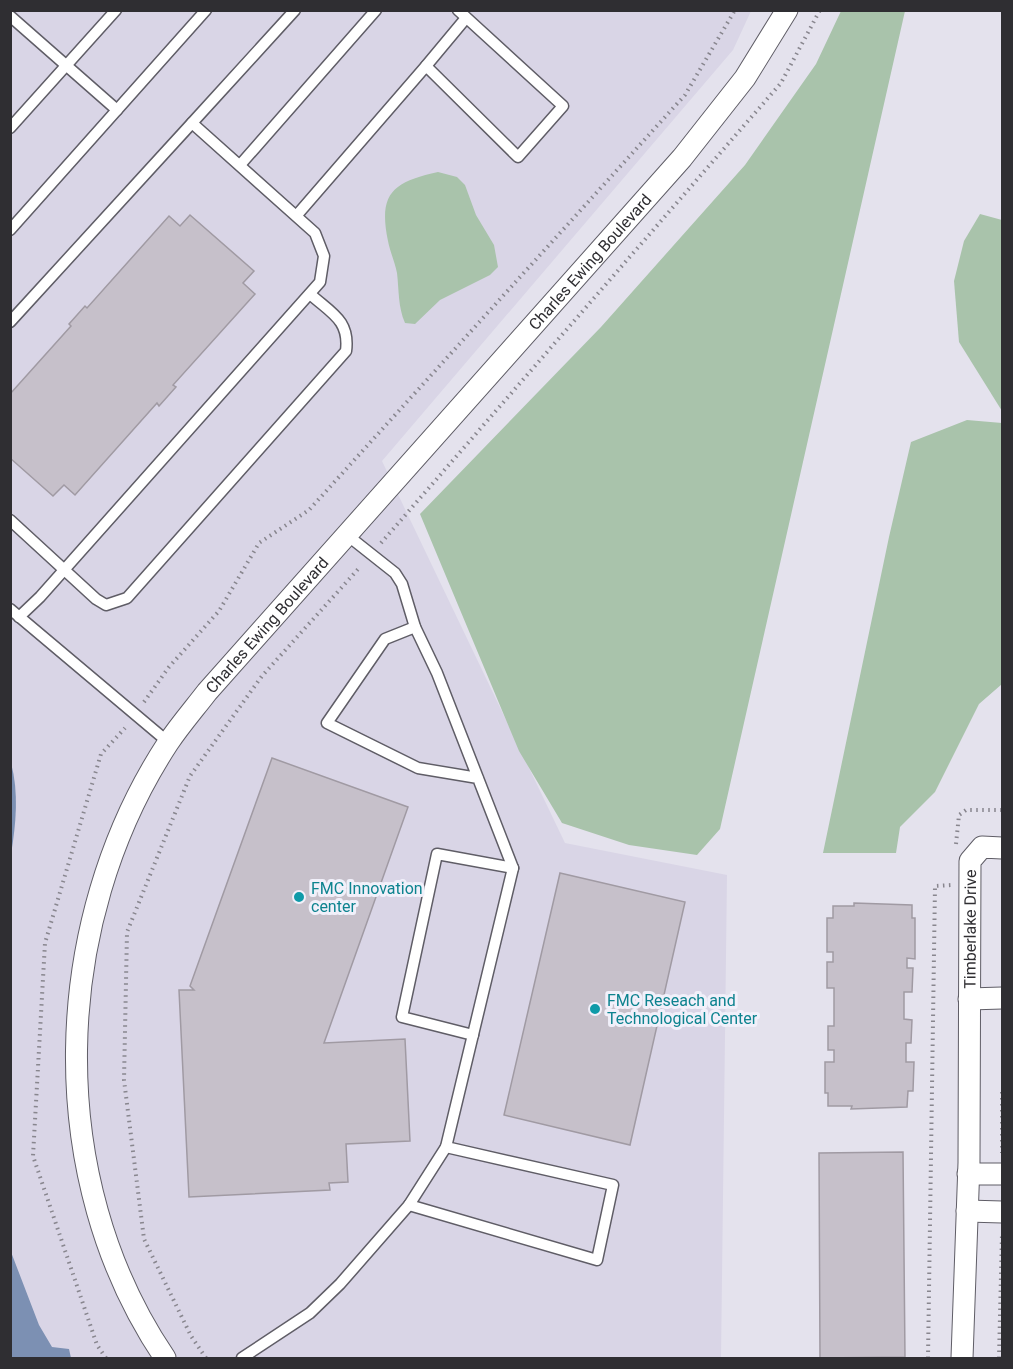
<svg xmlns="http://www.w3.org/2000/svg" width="1013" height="1369" font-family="Roboto,sans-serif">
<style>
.built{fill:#d9d5e6}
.green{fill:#a9c3ab}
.water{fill:#7c90b3}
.building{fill:#c6c0ca;stroke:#a09aa3;stroke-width:1.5}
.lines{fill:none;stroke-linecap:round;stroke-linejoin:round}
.service-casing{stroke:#5f5d66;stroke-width:13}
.minor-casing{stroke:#5f5d66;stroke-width:23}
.path{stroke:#88868e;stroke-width:4;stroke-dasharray:1.5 4.5;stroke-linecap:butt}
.service{stroke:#fff;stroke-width:10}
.minor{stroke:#fff;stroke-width:21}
.culture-dot{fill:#0f9aa8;stroke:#f1f0fa;stroke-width:2}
.labels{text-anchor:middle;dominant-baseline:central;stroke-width:6;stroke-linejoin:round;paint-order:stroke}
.street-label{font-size:16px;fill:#2f2e32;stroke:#f1f0fa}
.culture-label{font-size:16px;fill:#0d838f;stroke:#f1f0fa;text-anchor:start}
</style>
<rect width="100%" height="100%" fill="#e4e2ed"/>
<polygon class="built" points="10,11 751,11 733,50 382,461 565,843 727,875 721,1358 11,1358"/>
<g class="green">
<polygon points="841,11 905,11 720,829 697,855 629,845 562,823 519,751 420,514 601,327 745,165 816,64"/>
<path d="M438 172 457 177 465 185 476 215 494 245 498 267 490 275 440 300 415 324 405 323C398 307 399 290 397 273 395 262 390 252 388 241 378 193 393 182 438 172Z"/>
<polygon points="980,214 1002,220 1002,411 959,342 954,281 964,241"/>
<polygon points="967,420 1002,423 1002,684 979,704 935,792 900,827 896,853 823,853 889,537 911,442"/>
</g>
<g class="water">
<path d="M11 763C19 792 16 824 11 854Z"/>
<polygon points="11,1252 39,1325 52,1347 69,1349 71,1358 11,1358"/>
</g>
<g class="building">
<polygon points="190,215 254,271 243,283 255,294 173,385 176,387 159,406 157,403 75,495 64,485 53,496 10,458 10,394 71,326 69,324 85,306 87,308 169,216 180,226"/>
<polygon points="272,758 408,807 324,1043 405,1039 410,1141 346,1144 348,1182 329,1183 330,1190 189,1197 179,990 194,990 190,986"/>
<polygon points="560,873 685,902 630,1145 504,1115"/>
<polygon points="854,903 912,905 912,918 915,918 915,959 907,958 907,968 913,968 912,992 904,992 904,1019 912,1020 911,1043 906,1043 906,1062 914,1062 913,1091 908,1091 907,1107 851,1109 852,1106 828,1106 828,1093 825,1093 825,1062 834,1062 834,1050 828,1050 828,1026 834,1026 834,988 827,988 827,962 833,962 833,952 827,952 827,918 833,918 833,906 854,906"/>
<polygon points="903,1152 905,1357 820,1358 819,1153"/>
</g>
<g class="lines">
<defs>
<g id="service">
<polyline points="10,16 117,110"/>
<polyline points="426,66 466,18"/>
<polyline points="192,123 295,10"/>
<polyline points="10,128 116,10"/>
<polyline points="240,165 376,10"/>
<polyline points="297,215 426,66 518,157 563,106 458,10"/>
<polyline points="10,230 206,10"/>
<polyline points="10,322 192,123 315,233 324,256 320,282 40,597 19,617"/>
<path d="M10 520 96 599 106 605 127 598 346 351C350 320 331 313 310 294"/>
<polyline points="347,535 395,573 402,584 415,627"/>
<polyline points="10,609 168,742"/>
<polyline points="473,1035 402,1017 437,854 513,868"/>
<polyline points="409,1205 597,1260 613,1185 446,1147 513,868 437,673 415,627 385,639 327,723 418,768 478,778"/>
<polyline points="242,1358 310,1313 340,1284 409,1205 446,1147"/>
</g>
<g id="minor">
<polyline points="969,999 1002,998"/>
<polyline points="968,1174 1002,1174"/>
<polyline points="967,1211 1002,1212"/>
<path id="s1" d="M165 1358C43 1178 50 923 168 743 180 725 194 709 207 692L682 158 745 78 787 10"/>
<path id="s2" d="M962 1358 969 1163 970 861 982 847 1002 848"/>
</g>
</defs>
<use href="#service" class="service-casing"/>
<use href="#minor" class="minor-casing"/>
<g class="path">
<polyline points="381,543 781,83 820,10"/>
<polyline points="144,702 169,667 219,611 259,543 309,510 685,95 735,10"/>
<polyline points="956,844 959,815 966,810 1002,810"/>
<polyline points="1002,1092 1002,1153"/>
<polyline points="106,1358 97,1345 33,1156 45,943 101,754 125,728"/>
<polyline points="206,1358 191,1336 144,1239 124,1080 127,932 190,776 262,676 360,567"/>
<polyline points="928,1358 935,886 951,885"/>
<polyline points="999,1358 1002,1234"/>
</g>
<use href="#service" class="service"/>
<use href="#minor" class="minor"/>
</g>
<g class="culture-dot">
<circle cx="299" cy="897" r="6"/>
<circle cx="595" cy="1009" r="6"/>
</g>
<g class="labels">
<g class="street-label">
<text stroke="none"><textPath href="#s1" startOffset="1290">Charles Ewing Boulevard</textPath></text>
<text stroke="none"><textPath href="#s1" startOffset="804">Charles Ewing Boulevard</textPath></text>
<text stroke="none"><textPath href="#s2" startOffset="429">Timberlake Drive</textPath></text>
</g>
<g class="culture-label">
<text x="311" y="888">FMC Innovation<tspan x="311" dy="18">center</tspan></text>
<text x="607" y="1000">FMC Reseach and<tspan x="607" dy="18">Technological Center</tspan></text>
</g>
</g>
<rect width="1013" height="1369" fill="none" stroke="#2f2e32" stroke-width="24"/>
</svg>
